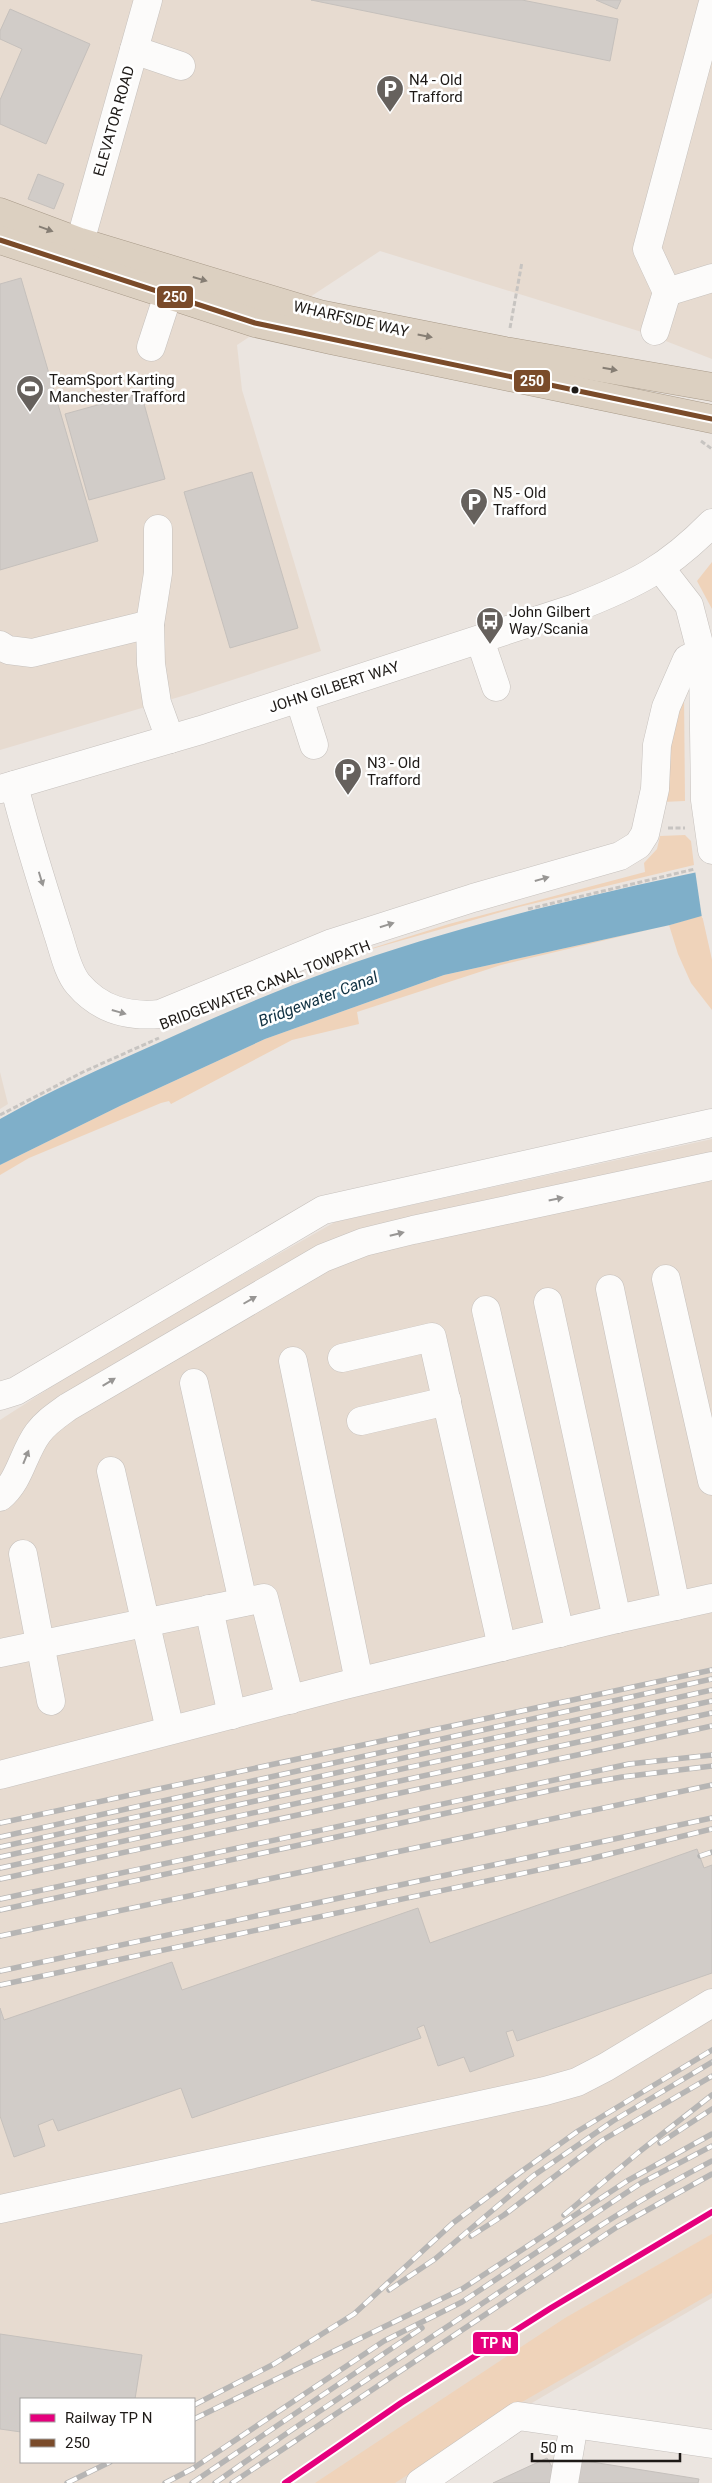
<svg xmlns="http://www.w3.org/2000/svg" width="712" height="2483" font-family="Roboto,sans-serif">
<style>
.built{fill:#e7dbd0;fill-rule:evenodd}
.green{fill:#efd3ba}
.water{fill:#7fafc9}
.pier{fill:#ebe5e0}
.building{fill:#d1ccc8;stroke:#c5c0bc}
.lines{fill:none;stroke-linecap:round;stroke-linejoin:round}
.minor-casing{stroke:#c6c1bd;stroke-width:29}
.highway-casing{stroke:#a89a89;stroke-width:29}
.path{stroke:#c7c4c1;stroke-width:3;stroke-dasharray:5 2.5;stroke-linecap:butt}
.minor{stroke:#fcfbfa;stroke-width:28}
.highway{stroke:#dcd0c1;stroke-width:28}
.rail-casing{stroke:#b6b5b4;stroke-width:5.5}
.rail{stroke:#fff;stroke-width:4;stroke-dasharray:11;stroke-linecap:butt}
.bus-1-casing{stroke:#fff;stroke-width:9}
.bus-1{stroke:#7a4b2a;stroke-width:5}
.rail-1-casing{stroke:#fff;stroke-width:10}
.rail-1{stroke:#e5007d;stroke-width:6}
.oneway{fill:#867e74}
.oneway2{fill:#989694}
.bus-dot{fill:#1e1a17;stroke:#fff;stroke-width:2}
.labels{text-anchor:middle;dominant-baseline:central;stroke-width:5;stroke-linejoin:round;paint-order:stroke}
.poi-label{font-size:15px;fill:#1e1a17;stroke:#fff;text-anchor:start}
.street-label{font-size:15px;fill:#1e1a17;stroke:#fff}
.water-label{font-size:16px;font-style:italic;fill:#103142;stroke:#fff}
.line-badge{stroke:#fff;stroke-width:2}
.badge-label{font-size:14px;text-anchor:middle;font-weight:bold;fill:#fff}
</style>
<rect width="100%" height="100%" fill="#ebe5e0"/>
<g class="built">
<polygon points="0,0 712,0 712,359 645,333 380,251 237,345 242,390 321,651 189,694 0,750"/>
<polygon points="0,1072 8,1104 0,1109"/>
<path d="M712 1139V2298L518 2411 413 2483H0V1420L101 1355 335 1222ZM21 2399H194V2462H21Z"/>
</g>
<g class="green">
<polygon points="712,562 712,609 697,581"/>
<polygon points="684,693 685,801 662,802 667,747"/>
<polygon points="685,835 691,841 694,865 519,907 347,956 449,924 645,872 644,863 657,849 660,836"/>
<polygon points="702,915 712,960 712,1010 691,983 678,954 669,925 501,965 357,1012 359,1024 292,1040 171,1104 169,1101 161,1103 29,1158 0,1175 0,1165 122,1105 265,1039 444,975 670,925"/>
<polygon points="712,2234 712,2293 515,2406 395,2483 315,2483 565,2318"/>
</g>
<path class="water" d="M712 869V913L670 925 444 975 265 1039 122 1105 0 1165V1119C51 1090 104 1067 158 1043 215 1017 274 991 333 970 453 927 588 895 712 869Z"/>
<polygon class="pier" points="712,867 712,915 702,918 695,870"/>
<g class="building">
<polygon points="311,0 522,0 618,19 610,61"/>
<polygon points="596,0 621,0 617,9"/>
<polygon points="10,9 90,44 46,144 0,124 0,100 22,49 0,39 0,31"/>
<polygon points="38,174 64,184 54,209 28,199"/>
<polygon points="21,278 98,541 0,570 0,284"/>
<polygon points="141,393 165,479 89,500 65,414"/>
<polygon points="252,472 298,628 230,648 184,492"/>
<polygon points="697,1849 704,1868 712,1865 712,1973 517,2041 513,2030 506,2032 514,2056 470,2072 464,2057 438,2066 424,2025 417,2028 421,2038 192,2118 181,2088 58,2131 53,2119 38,2125 45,2146 14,2157 0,2116 0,2008 4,2020 172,1962 182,1990 418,1908 430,1943"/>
<polygon points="0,2334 142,2355 135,2399 21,2399 21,2432 0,2429"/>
<polygon points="547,2458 560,2481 555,2483 493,2483"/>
<polygon points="573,2459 699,2479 698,2483 569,2483"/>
</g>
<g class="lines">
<defs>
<g id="minor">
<polyline points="134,50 181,66"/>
<polyline points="80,242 148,0"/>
<polyline points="667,292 712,278"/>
<polyline points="655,331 667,292 647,249 712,6"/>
<polyline points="151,347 168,295"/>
<polyline points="158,529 158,573 150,624 151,664 157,703 170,739"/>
<polyline points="661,569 689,605 703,659 705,800 712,850"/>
<polyline points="480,640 496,687"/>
<polyline points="0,645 8,650 32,653 150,624"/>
<polyline points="299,698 314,745"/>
<path d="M14 785C26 834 42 883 57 931 63 948 67 971 78 984 100 1010 128 1017 160 1014L332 943 473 898 620 856 638 845 645 834 655 789 657 745 666 707 687 659 701 652"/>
<path d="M0 789 201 730 575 608C634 585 667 569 712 523"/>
<polyline points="666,1279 712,1481"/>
<polyline points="610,1289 676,1606"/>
<polyline points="548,1302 617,1619"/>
<polyline points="486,1310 560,1633"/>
<polyline points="342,1358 432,1337 502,1647"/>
<polyline points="293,1361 359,1681"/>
<polyline points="194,1383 243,1602"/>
<polyline points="0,1396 16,1391 323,1210 712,1123"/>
<polyline points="361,1421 447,1401"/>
<polyline points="111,1471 170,1730"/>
<path d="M0 1497C20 1481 23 1453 38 1433 46 1422 57 1415 68 1407L323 1258 364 1242 413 1230 712 1166"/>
<polyline points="23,1554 51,1701"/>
<polyline points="209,1609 232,1715"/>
<polyline points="0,1653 264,1598 290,1700"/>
<polyline points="0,1775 345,1685 617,1619 712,1598"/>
<polyline points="0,2209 545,2091 577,2082 606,2067 712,2003"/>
<polyline points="420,2483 518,2416 712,2444"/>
<polyline points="564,2483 574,2424"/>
</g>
<g id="highway">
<polyline points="0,212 80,242 319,314 505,351 712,387"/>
<polyline points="0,240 255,323 331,340 712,419"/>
</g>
</defs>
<use href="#minor" class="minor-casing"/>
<use href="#highway" class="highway-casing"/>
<g class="path">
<polyline points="510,328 522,262"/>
<polyline points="701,441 712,449"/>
<polyline points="668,828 685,828"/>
<polyline points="528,909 695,869"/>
<polyline points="0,1115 83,1072 159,1038"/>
</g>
<use href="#minor" class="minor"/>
<use href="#highway" class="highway"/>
<defs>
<g id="rail">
<polyline points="0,1823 712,1670"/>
<polyline points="0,1837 712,1679"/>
<polyline points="0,1847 712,1690"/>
<polyline points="700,1856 712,1852"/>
<polyline points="0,1857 712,1701"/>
<polyline points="0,1868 712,1713"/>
<polyline points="0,1879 712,1726"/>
<polyline points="0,1899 629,1764 712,1755"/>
<polyline points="0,1910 576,1785 622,1777 712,1766"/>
<polyline points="0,1936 712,1785"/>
<polyline points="0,1971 712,1818"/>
<polyline points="0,1985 585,1860 712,1829"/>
<polyline points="660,2143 712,2109"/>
<polyline points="564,2215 639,2152 712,2095"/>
<polyline points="471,2236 504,2215 601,2141 712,2076"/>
<polyline points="389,2290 435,2259 533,2176 613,2121 712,2062"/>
<polyline points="194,2405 274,2364 354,2314 453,2223 522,2171 578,2131 712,2050"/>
<polyline points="194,2419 462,2289 627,2181 712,2134"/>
<polyline points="67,2483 110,2462"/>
<polyline points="165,2483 192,2469 384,2341 462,2302 641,2183 712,2146"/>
<polyline points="192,2483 422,2328"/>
<path d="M215 2483C301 2422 389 2365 477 2307 554 2256 630 2203 712 2161"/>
<polyline points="232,2483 617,2227 712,2174"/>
</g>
</defs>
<use href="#rail" class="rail-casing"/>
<use href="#rail" class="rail"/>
<defs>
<polyline id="bus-1" points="0,240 255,323 712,419"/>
</defs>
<use href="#bus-1" class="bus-1-casing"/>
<use href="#bus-1" class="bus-1"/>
<defs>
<polyline id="rail-1" points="285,2483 401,2403 551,2308 712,2212"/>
</defs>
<use href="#rail-1" class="rail-1-casing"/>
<use href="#rail-1" class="rail-1"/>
</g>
<defs><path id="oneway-solid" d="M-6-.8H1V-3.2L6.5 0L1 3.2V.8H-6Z" transform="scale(1.25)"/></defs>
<g class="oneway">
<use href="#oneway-solid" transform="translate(46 229) rotate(20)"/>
<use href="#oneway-solid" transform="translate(200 279) rotate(16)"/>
<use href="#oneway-solid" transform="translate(425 336) rotate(11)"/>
<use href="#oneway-solid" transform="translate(610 369) rotate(10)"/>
</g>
<g class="oneway2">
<use href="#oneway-solid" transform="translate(41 879) rotate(73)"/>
<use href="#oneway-solid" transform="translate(542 879) rotate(-16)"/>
<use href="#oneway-solid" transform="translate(387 925) rotate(-17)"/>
<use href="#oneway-solid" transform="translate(119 1012) rotate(16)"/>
<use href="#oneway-solid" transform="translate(556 1199) rotate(-12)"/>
<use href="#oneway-solid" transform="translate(397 1234) rotate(-14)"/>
<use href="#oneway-solid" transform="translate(250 1300) rotate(-30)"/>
<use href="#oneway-solid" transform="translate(109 1382) rotate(-31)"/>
<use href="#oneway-solid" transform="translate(26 1457) rotate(-68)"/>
</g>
<defs>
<symbol id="parking-pin" viewBox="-11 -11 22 30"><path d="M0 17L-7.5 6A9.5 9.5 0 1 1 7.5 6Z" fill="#66615d" stroke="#fff"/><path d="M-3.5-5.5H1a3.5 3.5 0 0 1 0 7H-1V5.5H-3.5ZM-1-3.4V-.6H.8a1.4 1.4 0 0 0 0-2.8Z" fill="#fff"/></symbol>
<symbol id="stadium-pin" viewBox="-11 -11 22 30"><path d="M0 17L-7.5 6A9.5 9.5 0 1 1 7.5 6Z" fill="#66615d" stroke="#fff"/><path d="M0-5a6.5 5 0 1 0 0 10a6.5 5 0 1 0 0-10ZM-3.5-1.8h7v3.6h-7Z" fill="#fff"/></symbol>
<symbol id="bus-pin" viewBox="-11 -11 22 30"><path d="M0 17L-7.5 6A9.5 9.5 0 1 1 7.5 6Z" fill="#66615d" stroke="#fff"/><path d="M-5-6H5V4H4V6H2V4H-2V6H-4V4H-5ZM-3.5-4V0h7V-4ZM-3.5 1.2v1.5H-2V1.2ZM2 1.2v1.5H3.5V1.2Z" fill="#fff"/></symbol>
</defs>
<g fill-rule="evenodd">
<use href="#parking-pin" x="374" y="73" width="32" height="43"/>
<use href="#stadium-pin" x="14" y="373" width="32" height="43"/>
<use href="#parking-pin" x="458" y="486" width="32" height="43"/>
<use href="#bus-pin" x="474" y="605" width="32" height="43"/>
<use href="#parking-pin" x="332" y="756" width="32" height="43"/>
</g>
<circle class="bus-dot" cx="575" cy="390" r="4.5"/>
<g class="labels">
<g class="poi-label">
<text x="409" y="80">N4 - Old<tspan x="409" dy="17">Trafford</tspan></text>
<text x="49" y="380">TeamSport Karting<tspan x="49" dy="17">Manchester Trafford</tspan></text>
<text x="493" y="493">N5 - Old<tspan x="493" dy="17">Trafford</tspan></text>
<text x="509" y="612">John Gilbert<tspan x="509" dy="17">Way/Scania</tspan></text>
<text x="367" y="763">N3 - Old<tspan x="367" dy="17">Trafford</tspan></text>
</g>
<g class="street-label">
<text transform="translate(114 121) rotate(-74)">ELEVATOR ROAD</text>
<text transform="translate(351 319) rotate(13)">WHARFSIDE WAY</text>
<text transform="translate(334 687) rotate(-18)">JOHN GILBERT WAY</text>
<text transform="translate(265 985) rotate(-21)">BRIDGEWATER CANAL TOWPATH</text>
</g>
<g class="water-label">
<text transform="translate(318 999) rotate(-21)">Bridgewater Canal</text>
</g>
</g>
<g class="line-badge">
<rect x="156" y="285" width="38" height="24" rx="5" fill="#7a4b2a"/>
<rect x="513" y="369" width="38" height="24" rx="5" fill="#7a4b2a"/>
<rect x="472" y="2331" width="47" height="24" rx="5" fill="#e5007d"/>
</g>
<g class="badge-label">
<text x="175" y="302">250</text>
<text x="532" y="386">250</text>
<text x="496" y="2348">TP N</text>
</g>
<rect x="20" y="2398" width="175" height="65" fill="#ffffff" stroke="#a5a3a2"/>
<rect x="30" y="2414" width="25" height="8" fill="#e5007d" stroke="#a5a3a2"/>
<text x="65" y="2423" font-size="15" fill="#1e1a17">Railway TP N</text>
<rect x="30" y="2439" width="25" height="8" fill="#7a4b2a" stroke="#a5a3a2"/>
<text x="65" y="2448" font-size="15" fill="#1e1a17">250</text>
<path d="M532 2453v8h148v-8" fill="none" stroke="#1e1a17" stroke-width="2.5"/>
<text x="540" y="2453" font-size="15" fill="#1e1a17" stroke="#ffffff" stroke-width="4" paint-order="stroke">50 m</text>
</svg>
